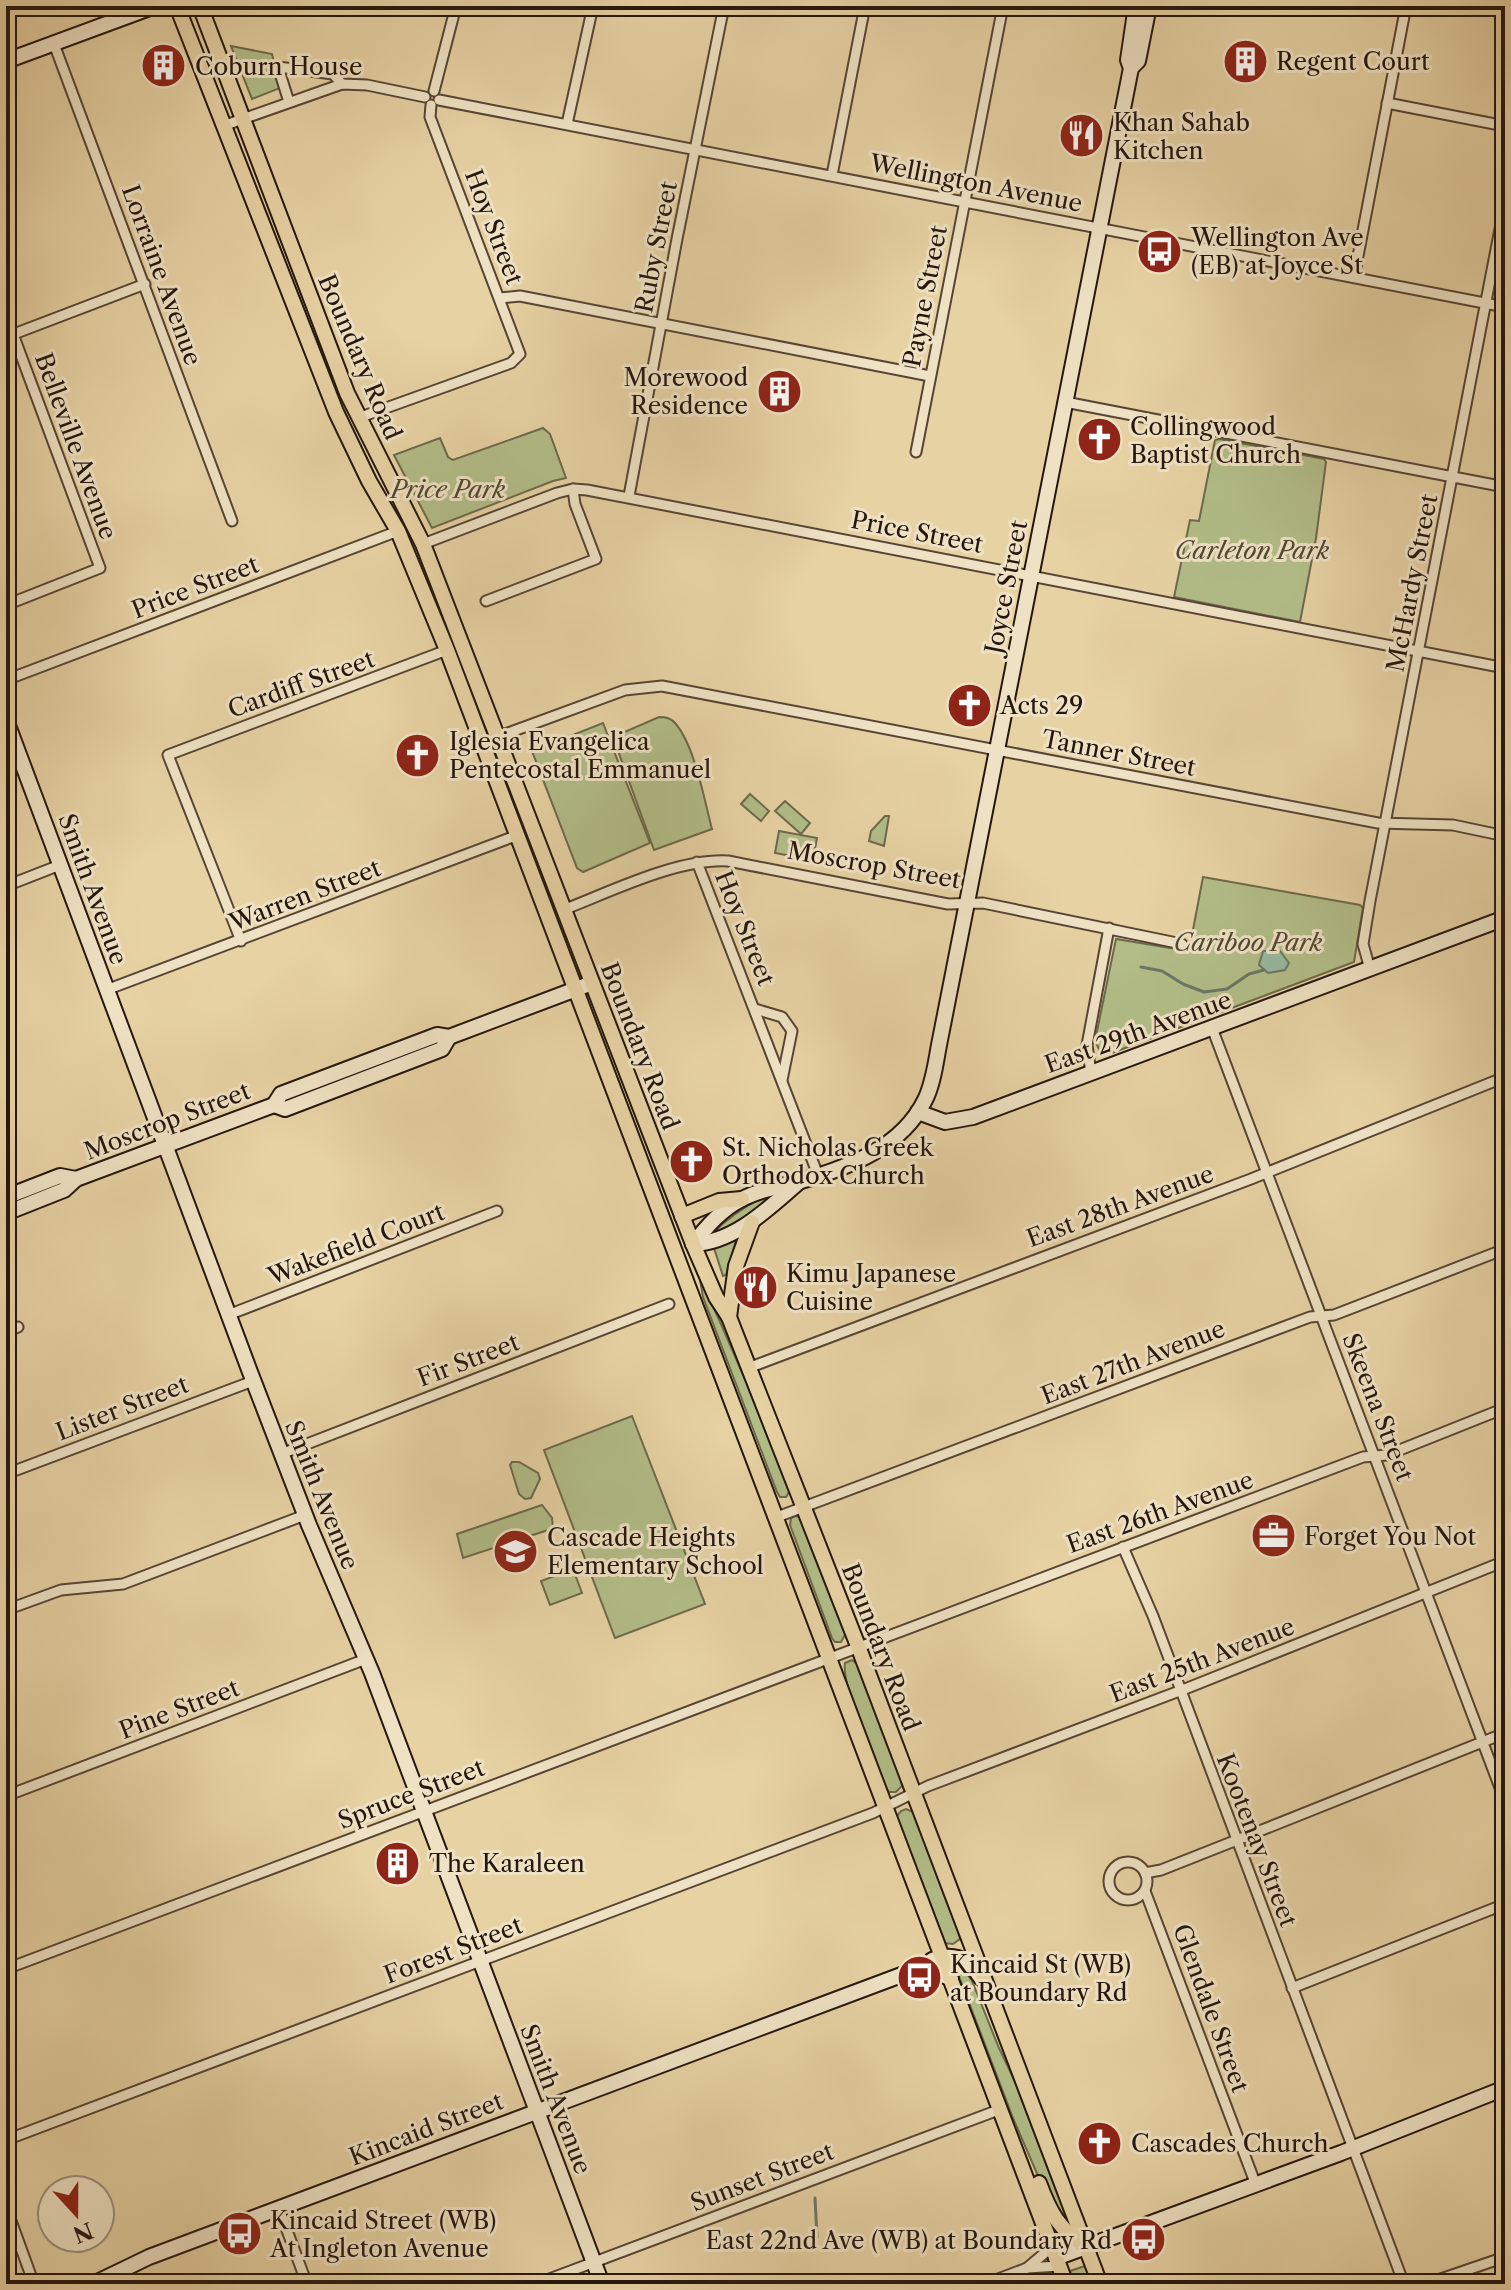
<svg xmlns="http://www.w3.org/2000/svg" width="1511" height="2290" font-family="'Libre Caslon Text',serif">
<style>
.green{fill:#b2bd88;stroke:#6c6a4b;stroke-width:2}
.water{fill:#98b8a0;stroke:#6a7766;stroke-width:2}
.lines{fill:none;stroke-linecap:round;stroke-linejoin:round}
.stream{stroke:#6a7766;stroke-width:3}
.street-casing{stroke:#564534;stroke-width:13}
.secondary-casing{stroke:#25160e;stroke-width:18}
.primary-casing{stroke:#25160e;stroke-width:18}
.street{stroke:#efe2c4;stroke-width:9}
.secondary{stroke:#efe2c4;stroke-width:14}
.primary{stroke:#e7d2a4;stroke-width:14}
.labels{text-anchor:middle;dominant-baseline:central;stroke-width:6;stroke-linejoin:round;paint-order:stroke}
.poi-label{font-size:24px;fill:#25160e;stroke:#efe2c4;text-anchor:start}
.street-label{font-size:24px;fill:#25160e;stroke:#efe2c4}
.park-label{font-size:24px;font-style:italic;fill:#4f4833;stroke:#efe2c4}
</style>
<rect width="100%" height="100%" fill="#e7d2a4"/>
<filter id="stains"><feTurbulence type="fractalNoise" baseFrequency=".0025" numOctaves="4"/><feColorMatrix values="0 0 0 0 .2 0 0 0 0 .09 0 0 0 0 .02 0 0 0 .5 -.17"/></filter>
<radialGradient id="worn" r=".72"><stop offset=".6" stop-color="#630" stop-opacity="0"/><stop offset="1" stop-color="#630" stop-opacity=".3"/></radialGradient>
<g class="green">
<polygon points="231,46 272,54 280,88 252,99"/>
<polygon points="543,428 550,434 566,478 553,481 432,528 394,455 440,438 448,457 453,460"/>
<polygon points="1219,439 1324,459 1326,462 1316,538 1300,622 1174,597 1190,520 1199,521 1215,440"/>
<path d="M659 717C666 717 671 718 676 724 695 747 704 799 712 829L654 850 613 737Z"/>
<polygon points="603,723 650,843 583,872 577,868 532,751"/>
<polygon points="750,794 769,811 761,821 741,804"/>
<polygon points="785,801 810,823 801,834 775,811"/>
<polygon points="885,816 889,816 884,846 869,841 871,831"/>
<polygon points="779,831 817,838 813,860 775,853"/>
<polygon points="1203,877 1360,905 1363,908 1354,962 1112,1053 1100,1051 1095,1041 1116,939 1189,951"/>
<path d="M775 1192 741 1222 710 1236C729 1216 749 1203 775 1192Z"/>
<polygon points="736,1240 726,1275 723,1276 714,1248"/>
<polygon points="699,1274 780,1459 791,1489 786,1497 780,1497 777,1492 703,1297"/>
<polygon points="632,1416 705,1604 615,1638 544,1450"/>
<polygon points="512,1462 519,1462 538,1473 540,1479 531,1498 525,1499 519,1494 510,1465"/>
<polygon points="542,1505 552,1518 553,1527 551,1529 463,1558 457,1534"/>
<polygon points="796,1516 801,1517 846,1633 841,1642 835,1642 832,1638 790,1525 791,1518"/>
<polygon points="573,1569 582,1593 550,1605 541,1581"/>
<path d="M852 1660 857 1664 901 1777 902 1786 896 1792H889L885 1787C875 1761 841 1686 845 1663Z"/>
<polygon points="906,1809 913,1812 916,1818 959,1933 960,1939 953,1944 944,1943 896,1817 901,1811"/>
<polygon points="955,1966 962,1967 972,1981 999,2048 1019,2090 1072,2229 1048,2199 1013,2118"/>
<polygon points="1085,2266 1093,2284 1073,2284 1070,2271"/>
</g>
<polygon class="water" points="1263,951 1280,951 1289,963 1285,970 1268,973 1259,965"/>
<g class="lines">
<g class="stream">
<polyline points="1141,967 1162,971 1183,984 1204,992 1227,989 1249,974 1264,970"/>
<polyline points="815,2198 817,2237"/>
</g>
<defs>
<g id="street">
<polyline points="54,44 232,521"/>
<polyline points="434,91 456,6"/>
<polyline points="439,100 1505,307"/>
<polyline points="289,102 278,67 333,74 342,84"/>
<polyline points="1387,103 1505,126"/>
<polyline points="567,124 593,6"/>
<polyline points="223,126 342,84 367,85 425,97"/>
<polyline points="832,175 865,6"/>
<polyline points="1354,277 1406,6"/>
<polyline points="500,298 520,296 930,376"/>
<polyline points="6,337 145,284"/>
<polyline points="1065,402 1505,487"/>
<polyline points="358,418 511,363 520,354 430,117 431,105"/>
<polyline points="916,452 1003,6"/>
<polyline points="629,496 677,239 724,6"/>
<polyline points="423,544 557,493 573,489 587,490 1505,668"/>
<polyline points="486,601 596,559 575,504 573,489"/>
<polyline points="6,605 100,568 13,334"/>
<polyline points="6,680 398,531"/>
<polyline points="497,737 625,690 662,686 1378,823 1453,825 1505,836"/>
<polyline points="697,862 818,1175"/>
<polyline points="6,886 60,865"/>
<path d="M563 910C610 892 678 858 728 861L948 904 983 903 1182 944"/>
<polyline points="241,941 168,755 447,650"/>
<polyline points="1370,969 1363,944 1370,901 1505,203"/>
<polyline points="106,990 518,835"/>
<polyline points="755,1009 782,1017 792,1031 782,1080"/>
<polyline points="1212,1028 1505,1801"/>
<polyline points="1091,1073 1087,1045 1109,928"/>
<polyline points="228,1315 497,1211"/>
<polyline points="6,1332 18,1327"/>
<polyline points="748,1368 1251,1179 1505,1077"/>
<polyline points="281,1454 669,1304"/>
<polyline points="6,1474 253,1381"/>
<polyline points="777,1517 1310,1317 1334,1315 1505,1249"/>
<polyline points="1123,1547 1153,1616 1404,2284"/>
<polyline points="6,1610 61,1590 123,1584 305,1515"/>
<polyline points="6,1796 366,1659"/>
<circle cx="1128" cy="1881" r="19"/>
<polyline points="1145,1873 1161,1870 1247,1836 1505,1733"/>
<polyline points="1145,1891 1256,2185"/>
<polyline points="6,1969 1363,1457 1387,1455 1505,1408"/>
<polyline points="1292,1988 1505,1904"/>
<polyline points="6,2140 873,1813 928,1786 1190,1687 1505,1561"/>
<polyline points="6,2207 34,2284"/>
<polyline points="279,2209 307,2284"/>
<polyline points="1027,2268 1059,2266"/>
<polyline points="536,2284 1001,2109"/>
<polyline points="985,2284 1027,2268 1052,2247"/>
<polyline points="1426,2284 1505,2257"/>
</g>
<g id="secondary">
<polyline points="6,61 155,6"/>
<polyline points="1131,68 1128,60 1136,6"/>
<polyline points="6,720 250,1372 309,1525 372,1673 602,2284"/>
<polyline points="274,1105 285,1109 442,1049 449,1037"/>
<polyline points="918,1112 945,1122 973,1117 1505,918"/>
<polyline points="6,1197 60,1176 76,1179"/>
<polyline points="6,1213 64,1190 76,1179 274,1105 281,1094 437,1035 449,1037 592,983"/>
<path d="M693 1244C707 1226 722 1209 742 1199 763 1188 780 1187 801 1181 850 1167 902 1147 925 1100 934 1082 936 1059 940 1040L1131 68 1138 61 1149 6"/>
<path d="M693 1244C734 1243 770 1207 799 1182"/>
<path d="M932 1960C954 1952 969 1959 981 1978"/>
<polyline points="1056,2258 1341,2153 1505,2088"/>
<polyline points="93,2284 149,2257 912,1971 932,1969 951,1979"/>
</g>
<g id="primary">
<polyline points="177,6 336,412 369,481 398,531 447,650 1066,2284"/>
<polyline points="200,6 347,393 423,544 693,1244 716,1297 729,1317 736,1335 858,1646 1100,2284"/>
<polyline points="682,1216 719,1201 742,1199"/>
<polyline points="729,1317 736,1266 752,1222"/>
<path d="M1039 2183C1050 2213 1059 2229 1086 2247"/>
</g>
</defs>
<use href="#street" class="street-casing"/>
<use href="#secondary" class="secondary-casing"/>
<use href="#primary" class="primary-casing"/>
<use href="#street" class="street"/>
<use href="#secondary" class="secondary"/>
<use href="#primary" class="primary"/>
</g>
<defs>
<symbol id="building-disc" viewBox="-11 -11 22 22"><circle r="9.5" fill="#8f2418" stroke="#efe2c4"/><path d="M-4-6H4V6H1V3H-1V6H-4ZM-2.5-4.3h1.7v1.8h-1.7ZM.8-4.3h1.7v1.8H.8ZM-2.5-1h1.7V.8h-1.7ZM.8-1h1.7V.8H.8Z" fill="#fff"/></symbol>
<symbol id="restaurant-disc" viewBox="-11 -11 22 22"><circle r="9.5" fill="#8f2418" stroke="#efe2c4"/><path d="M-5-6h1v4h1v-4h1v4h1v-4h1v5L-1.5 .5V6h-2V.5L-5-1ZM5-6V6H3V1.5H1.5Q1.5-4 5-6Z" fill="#fff"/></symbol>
<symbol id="bus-disc" viewBox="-11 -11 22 22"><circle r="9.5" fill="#8f2418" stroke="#efe2c4"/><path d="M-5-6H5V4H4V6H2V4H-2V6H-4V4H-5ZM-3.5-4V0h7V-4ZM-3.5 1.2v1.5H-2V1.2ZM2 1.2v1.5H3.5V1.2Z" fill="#fff"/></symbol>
<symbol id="church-disc" viewBox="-11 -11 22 22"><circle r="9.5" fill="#8f2418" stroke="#efe2c4"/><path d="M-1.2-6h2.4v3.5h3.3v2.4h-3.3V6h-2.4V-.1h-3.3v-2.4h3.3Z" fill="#fff"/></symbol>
<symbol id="office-disc" viewBox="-11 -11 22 22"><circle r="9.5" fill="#8f2418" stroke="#efe2c4"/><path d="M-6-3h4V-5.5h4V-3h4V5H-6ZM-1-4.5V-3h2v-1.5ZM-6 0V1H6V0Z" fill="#fff"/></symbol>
<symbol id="school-disc" viewBox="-11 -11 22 22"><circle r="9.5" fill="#8f2418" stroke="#efe2c4"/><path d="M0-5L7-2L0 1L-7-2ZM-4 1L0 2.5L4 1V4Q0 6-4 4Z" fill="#fff"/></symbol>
</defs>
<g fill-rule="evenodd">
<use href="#building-disc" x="1220" y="36" width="51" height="51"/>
<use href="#building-disc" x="138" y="40" width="51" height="51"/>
<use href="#restaurant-disc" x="1056" y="110" width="51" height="51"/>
<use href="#bus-disc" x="1134" y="226" width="51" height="51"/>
<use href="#building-disc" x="754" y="366" width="51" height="51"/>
<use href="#church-disc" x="1074" y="414" width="51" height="51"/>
<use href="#church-disc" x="944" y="680" width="51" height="51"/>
<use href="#church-disc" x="392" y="730" width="51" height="51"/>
<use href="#church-disc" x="666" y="1136" width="51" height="51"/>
<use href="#restaurant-disc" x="730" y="1262" width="51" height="51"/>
<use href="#office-disc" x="1248" y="1510" width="51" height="51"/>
<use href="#school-disc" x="490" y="1526" width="51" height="51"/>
<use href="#building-disc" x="372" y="1838" width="51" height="51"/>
<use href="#bus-disc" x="894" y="1952" width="51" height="51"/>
<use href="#church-disc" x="1074" y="2118" width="51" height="51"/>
<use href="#bus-disc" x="214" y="2208" width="51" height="51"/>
<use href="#bus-disc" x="1118" y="2214" width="51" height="51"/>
</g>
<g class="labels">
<g class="poi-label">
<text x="1276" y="61">Regent Court</text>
<text x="195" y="66">Coburn House</text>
<text x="1113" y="122">Khan Sahab<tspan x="1113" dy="28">Kitchen</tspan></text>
<text x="1191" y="237">Wellington Ave<tspan x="1191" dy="28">(EB) at Joyce St</tspan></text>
<text x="748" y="377" text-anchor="end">Morewood<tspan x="748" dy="28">Residence</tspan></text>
<text x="1130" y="426">Collingwood<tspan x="1130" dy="28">Baptist Church</tspan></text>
<text x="1000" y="705">Acts 29</text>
<text x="449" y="741">Iglesia Evangelica<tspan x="449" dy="28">Pentecostal Emmanuel</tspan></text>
<text x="722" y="1147">St. Nicholas Greek<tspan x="722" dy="28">Orthodox Church</tspan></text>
<text x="786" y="1273">Kimu Japanese<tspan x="786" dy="28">Cuisine</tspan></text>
<text x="1304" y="1536">Forget You Not</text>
<text x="547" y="1537">Cascade Heights<tspan x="547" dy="28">Elementary School</tspan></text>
<text x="429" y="1863">The Karaleen</text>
<text x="950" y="1964">Kincaid St (WB)<tspan x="950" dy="28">at Boundary Rd</tspan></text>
<text x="1131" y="2143">Cascades Church</text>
<text x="270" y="2220">Kincaid Street (WB)<tspan x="270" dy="28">At Ingleton Avenue</tspan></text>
<text x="1112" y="2240" text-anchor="end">East 22nd Ave (WB) at Boundary Rd</text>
</g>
<g class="street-label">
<text transform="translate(976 183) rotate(11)">Wellington Avenue</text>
<text transform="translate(494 227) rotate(69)">Hoy Street</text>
<text transform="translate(656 247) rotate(-79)">Ruby Street</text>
<text transform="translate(162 275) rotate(70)">Lorraine Avenue</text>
<text transform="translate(925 296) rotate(-79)">Payne Street</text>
<text transform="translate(360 357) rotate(67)">Boundary Road</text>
<text transform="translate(76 446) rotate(70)">Belleville Avenue</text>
<text transform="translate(917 532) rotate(11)">Price Street</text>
<text transform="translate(1412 583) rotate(-79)">McHardy Street</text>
<text transform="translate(195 587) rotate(-21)">Price Street</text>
<text transform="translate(1006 587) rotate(-79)">Joyce Street</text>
<text transform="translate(301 684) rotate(-20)">Cardiff Street</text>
<text transform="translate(1119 753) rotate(11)">Tanner Street</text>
<text transform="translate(874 865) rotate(10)">Moscrop Street</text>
<text transform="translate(93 889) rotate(70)">Smith Avenue</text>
<text transform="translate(305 895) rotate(-21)">Warren Street</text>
<text transform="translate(745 928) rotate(68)">Hoy Street</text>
<text transform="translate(1138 1032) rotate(-20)">East 29th Avenue</text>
<text transform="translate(640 1046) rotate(69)">Boundary Road</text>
<text transform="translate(167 1121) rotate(-21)">Moscrop Street</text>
<text transform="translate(1120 1206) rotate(-20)">East 28th Avenue</text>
<text transform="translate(356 1244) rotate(-21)">Wakefield Court</text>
<text transform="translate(468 1360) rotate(-21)">Fir Street</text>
<text transform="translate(1133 1362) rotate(-21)">East 27th Avenue</text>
<text transform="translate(1378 1407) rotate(69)">Skeena Street</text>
<text transform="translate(122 1408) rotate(-21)">Lister Street</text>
<text transform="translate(322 1495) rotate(68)">Smith Avenue</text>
<text transform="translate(1160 1512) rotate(-20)">East 26th Avenue</text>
<text transform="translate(881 1647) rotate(69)">Boundary Road</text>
<text transform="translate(1202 1660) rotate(-21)">East 25th Avenue</text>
<text transform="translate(179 1709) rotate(-21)">Pine Street</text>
<text transform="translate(411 1794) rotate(-21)">Spruce Street</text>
<text transform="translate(1257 1840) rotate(69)">Kootenay Street</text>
<text transform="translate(453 1950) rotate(-21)">Forest Street</text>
<text transform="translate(1211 2008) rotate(70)">Glendale Street</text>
<text transform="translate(556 2099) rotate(69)">Smith Avenue</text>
<text transform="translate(426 2129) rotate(-21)">Kincaid Street</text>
<text transform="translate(762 2177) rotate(-21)">Sunset Street</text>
</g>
<g class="park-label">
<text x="448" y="489">Price Park</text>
<text x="1252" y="550">Carleton Park</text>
<text x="1248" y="942">Cariboo Park</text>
</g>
</g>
<rect width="1511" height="2290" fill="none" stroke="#e7d2a4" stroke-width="32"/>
<rect x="8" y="8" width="1495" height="2274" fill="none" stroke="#25160e" stroke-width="4"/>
<rect x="16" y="16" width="1479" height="2258" fill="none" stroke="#25160e" stroke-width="2"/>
<g transform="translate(76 2214) rotate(159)"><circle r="38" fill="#efe2c4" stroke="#9e907b" stroke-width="2"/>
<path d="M0-6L14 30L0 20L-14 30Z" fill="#8f2418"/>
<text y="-12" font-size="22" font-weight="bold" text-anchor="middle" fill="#25160e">N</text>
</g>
<rect width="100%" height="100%" filter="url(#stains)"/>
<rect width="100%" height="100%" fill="url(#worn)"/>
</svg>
